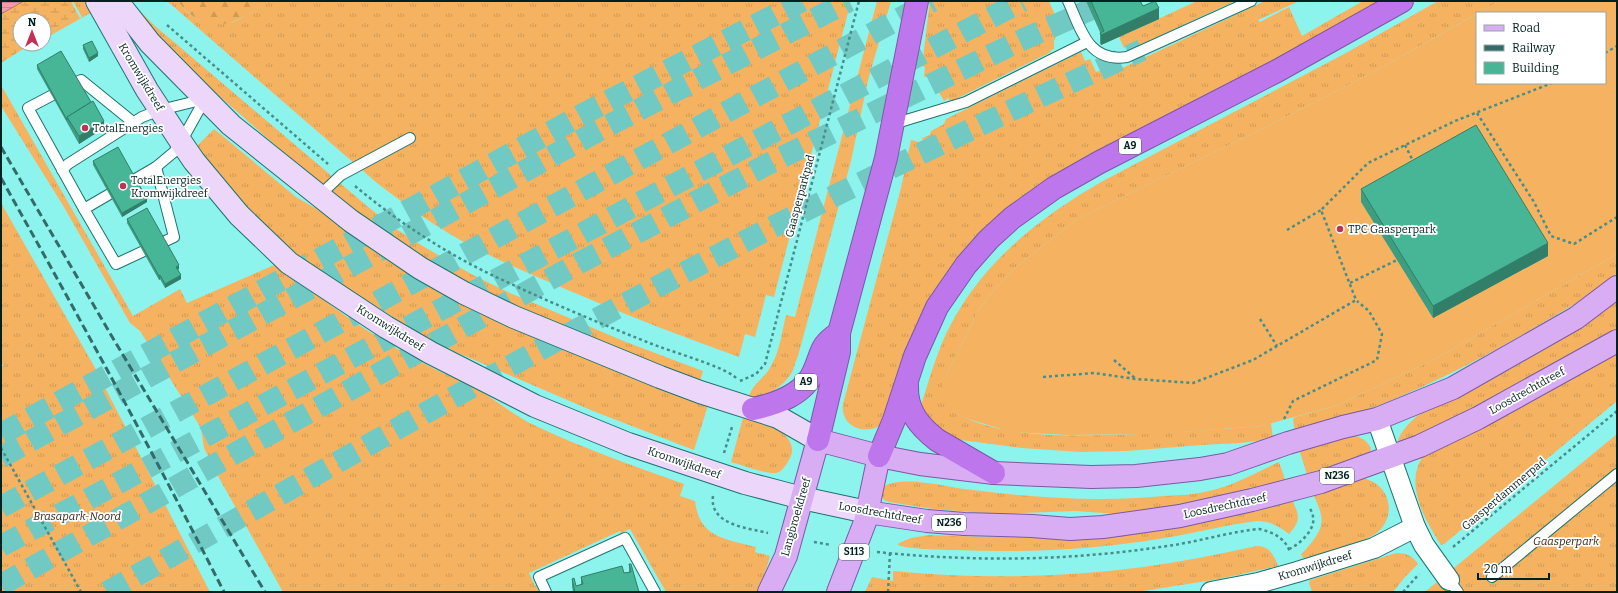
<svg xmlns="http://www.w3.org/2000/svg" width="1618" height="593" font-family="Bitter,serif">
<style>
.grass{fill:url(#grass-tufts)}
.forest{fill:url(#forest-firs)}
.wetland{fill:url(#wetland-marsh)}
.pitch{fill:#f5b361}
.water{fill:url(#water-rules);stroke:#ad767f}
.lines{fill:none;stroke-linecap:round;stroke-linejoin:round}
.motorway-tunnel{stroke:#71c9c4;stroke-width:22;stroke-dasharray:22 11;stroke-linecap:butt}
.service-casing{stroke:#20736f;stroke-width:12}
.minor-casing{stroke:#20736f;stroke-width:22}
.secondary-casing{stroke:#20736f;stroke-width:24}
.primary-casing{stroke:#7c58a4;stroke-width:24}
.motorway-casing{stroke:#7c58a4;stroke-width:24}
.path{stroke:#498d89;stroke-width:2.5;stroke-dasharray:3 3;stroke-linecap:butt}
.service{stroke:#fff;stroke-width:10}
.minor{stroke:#fff;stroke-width:20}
.secondary{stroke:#ecd6f9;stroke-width:22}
.primary{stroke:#d8adf4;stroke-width:22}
.motorway{stroke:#be76ec;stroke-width:22}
.rail{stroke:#326b68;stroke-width:3;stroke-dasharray:8 4;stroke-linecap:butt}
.wall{fill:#3d9d81}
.shaded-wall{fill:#327f69}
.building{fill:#47b696;stroke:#327f69}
.poi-dot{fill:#c13156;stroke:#fff;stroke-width:1.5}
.labels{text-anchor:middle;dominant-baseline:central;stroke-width:3.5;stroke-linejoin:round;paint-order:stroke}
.shield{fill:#fff;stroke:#4c6462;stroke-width:1}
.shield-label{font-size:10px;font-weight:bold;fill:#00211f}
.street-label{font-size:11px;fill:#00211f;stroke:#fff}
.poi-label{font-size:11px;fill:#00211f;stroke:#fff;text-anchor:start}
.park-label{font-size:11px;font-style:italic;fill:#352717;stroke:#fff}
</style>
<defs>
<pattern id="grass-tufts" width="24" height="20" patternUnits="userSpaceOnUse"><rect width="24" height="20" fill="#f5b361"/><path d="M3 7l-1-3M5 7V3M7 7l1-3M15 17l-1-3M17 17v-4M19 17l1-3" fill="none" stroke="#d09a54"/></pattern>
<pattern id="forest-firs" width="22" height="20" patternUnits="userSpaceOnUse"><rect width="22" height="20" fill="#f5b361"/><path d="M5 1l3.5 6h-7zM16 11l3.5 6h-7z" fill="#d09a54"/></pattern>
<pattern id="wetland-marsh" width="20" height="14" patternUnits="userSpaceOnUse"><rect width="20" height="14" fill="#f5b361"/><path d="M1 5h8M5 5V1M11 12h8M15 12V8" fill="none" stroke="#d09a54"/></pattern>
<pattern id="water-rules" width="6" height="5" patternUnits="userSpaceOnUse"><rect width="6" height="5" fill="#f79aa8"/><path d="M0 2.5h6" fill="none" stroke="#d28490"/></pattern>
</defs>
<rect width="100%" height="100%" fill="#8df3ed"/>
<g class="grass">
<polygon points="73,1 89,1 94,11 44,39 44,36 66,22 76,11 80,18 82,17"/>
<path d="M167 1H178C190 20 210 26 232 22 240 20 261 6 270 1H851L774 297 766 295 755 337 745 334 739 357C683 337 629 316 575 293 537 277 498 261 462 241 432 224 404 204 377 183Z"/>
<path d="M877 1H891L868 80 851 161 798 356C795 362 794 369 791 374 783 386 765 399 750 397L749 396C754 382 765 378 771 366 780 351 782 331 786 315L795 317Z"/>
<polygon points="930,1 1049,1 1058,22 1055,40 1054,40 1054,49 1050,50 1051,52 950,102 948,98 944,101 930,76 924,77 925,67 922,66"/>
<polygon points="1197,1 1235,1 1129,50 1127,46 1124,48 1119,37"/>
<path d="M1265 1H1299L1258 20 1260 22 1289 7 1302 36 1363 1H1383L999 217 881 425C864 436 840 426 843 404L901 188 911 140 919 142 923 140 922 138 930 135 931 131 944 124 946 119 1081 52 1085 61 1090 59 1096 72 1103 70 1109 72 1113 70 1114 72Z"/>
<path d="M1438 1H1500L1375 71 1278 121 1079 218 1016 267 994 290 978 311 946 375 957 414C1003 437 1056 436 1106 435 1158 434 1210 430 1261 426L1271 423 1273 439 1240 443 1201 445 1127 451 1081 452 1021 448 961 440 949 437 939 432 920 409C928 383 935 358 946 334 979 265 1037 219 1101 182L1346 53Z"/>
<polygon points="134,5 154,25 367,206 396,229 426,248 473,275 510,293 626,342 703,371 699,385 638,362 448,277 329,192 161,45"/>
<path d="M1 85 133 316 180 289 187 303 279 263C323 302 371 336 423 363 441 373 460 380 478 390 497 400 514 416 534 425 582 448 634 466 684 484L680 496 695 501C699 538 726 539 756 547L755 552 770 556 767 567 757 592H666L630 529 621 533 620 531 529 573 535 586 537 585 538 592H283L218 476 204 448 201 428 140 331 130 323 64 207 1 106Z"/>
<polygon points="214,129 296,197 353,230 709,402 694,450 593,411 458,353 415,331 352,291 313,271 258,224 195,148"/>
<polygon points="1,203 94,366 210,592 1,592 1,370 3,365 1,362"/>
<path d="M1617 254V279C1567 308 1518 339 1467 365 1411 394 1356 416 1295 434L1293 419 1295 417 1338 405 1437 358Z"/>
<path d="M1617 294V331L1425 437 1399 442 1398 441C1400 432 1410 422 1417 416L1503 373 1551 346 1574 330Z"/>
<path d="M1617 346V401L1444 544 1441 545C1425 520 1403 483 1424 455Z"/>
<path d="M744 414C761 420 804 435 789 460 786 465 782 472 776 473 765 474 742 465 731 462Z"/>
<polygon points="1617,434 1617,592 1425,592 1426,591"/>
<path d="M1349 435C1359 436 1365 438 1371 448L1369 456 1308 478 1300 452 1313 445Z"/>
<path d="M1279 462 1287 485 1132 515 1075 511 996 514 933 509 889 502C881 500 881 495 881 488 902 473 948 488 973 490 1037 498 1100 502 1164 496 1179 495 1194 495 1209 491 1233 486 1257 472 1279 462Z"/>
<path d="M1362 478C1389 483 1398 513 1378 532 1370 540 1315 559 1303 558L1301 554C1305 551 1308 546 1312 542 1328 522 1321 513 1312 491Z"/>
<path d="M1291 497C1298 514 1303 519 1289 534 1279 526 1270 521 1257 521 1224 525 1191 534 1158 539 1091 550 1023 553 955 550 944 550 905 549 898 545L899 543 911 538 929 535 991 537 1075 535Z"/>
<path d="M1257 546C1270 546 1274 556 1278 566L1219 579 1137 592H865L872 577 893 581V571C976 579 1060 578 1143 567 1181 562 1219 554 1257 546Z"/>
<path d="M1396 553C1406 553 1413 556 1418 564L1405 577 1393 592H1312L1309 583 1310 580Z"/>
</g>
<path class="forest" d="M178 1H270C258 8 244 18 232 22 212 29 189 18 178 1Z"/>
<polygon class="wetland" points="24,1 71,1 76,11 66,22 44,36 44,20 20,20 20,44 31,44 1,63 1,14"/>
<polygon class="pitch" points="1500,1 1617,1 1617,254 1437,358 1338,405 1261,426 1156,434 1067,435 1011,432 965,418 957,414 947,406 943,395 943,384 946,375 978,311 994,290 1016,267 1079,218 1278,121 1375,71 1477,14 1477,83 1605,83 1605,13 1478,13"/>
<polygon class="water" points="1,1 24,1 1,14"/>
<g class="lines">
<g class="motorway-tunnel">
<polyline points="1,434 587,112 802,1"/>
<polyline points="1,457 596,132 849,1"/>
<polyline points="1,507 617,171 932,1"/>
<polyline points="1,546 635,205 1022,1"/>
<polyline points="1,585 248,446 581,262 768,164 1026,38 1110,1"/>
<path d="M107 592C295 487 481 379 672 279 826 198 983 122 1142 50"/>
</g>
<defs>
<g id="service">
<path d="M1068 1C1081 29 1088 63 1127 57L1251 1"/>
<polyline points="134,123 81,80 28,108 84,209 116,264 174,237 156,167"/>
<polyline points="893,124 966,102 1087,42"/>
<polyline points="62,170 68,164 142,117 160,110 205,99"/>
<polyline points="319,196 341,175 410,138"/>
<polyline points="84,209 156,167 174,152 181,142 205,99"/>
<polyline points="1492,577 1617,474"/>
<polyline points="1449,580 1458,592"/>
<polyline points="546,592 539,577 625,538 655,592"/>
</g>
<g id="minor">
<polyline points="1377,419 1415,527 1424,545 1449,580"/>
<polyline points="1211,592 1258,583 1297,572 1374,548 1415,527"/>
</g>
<g id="secondary">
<polyline points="97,1 147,90 181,142 194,161 239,215 289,263 386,327 431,353 535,406 628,444 745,483 802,498 867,512"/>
<polyline points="117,1 150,43 231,125 351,221 420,268 464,293 514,317 660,377 700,392 778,417 818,440"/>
</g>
<g id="primary">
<polyline points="867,512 927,521 964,524 1032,526 1070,529 1103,527 1180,516 1252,500 1321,482 1420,446 1478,418 1617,341"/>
<polyline points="769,592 786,556 818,440 879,456 920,464 994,473 1091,477 1136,476 1200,469 1228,464 1288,443 1343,427 1377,419 1453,388 1576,318 1617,287"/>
<polyline points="838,592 865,522 879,456"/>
</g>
<g id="motorway">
<path d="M907 386C906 410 919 426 937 440L994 473"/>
<path d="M753 409C776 404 804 395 814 371 823 351 819 346 839 333"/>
<polyline points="818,440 839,352 839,333 886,158 917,1"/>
<polyline points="879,456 894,420 915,356 937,307 966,265 989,239 1012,218 1054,188 1098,163 1277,71 1402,1"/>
</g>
</defs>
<use href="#service" class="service-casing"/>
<use href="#minor" class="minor-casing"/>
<use href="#secondary" class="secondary-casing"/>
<use href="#primary" class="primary-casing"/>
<use href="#motorway" class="motorway-casing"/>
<g class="path">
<polyline points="167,25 328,164"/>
<polyline points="1605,53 1617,46"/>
<polyline points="1477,113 1534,202 1551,236 1574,244 1617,217"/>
<polyline points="1405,145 1414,163"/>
<path d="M355 186C402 225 453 258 509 283 556 305 604 325 652 344 669 351 726 367 736 378"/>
<polyline points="1287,230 1321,210"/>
<polyline points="1350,283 1397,260"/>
<polyline points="1260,319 1277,346"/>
<polyline points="1114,360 1136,379"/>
<polyline points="1043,377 1094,373 1136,379 1193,383 1253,360 1356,300 1321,210 1368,163 1455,121 1552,83"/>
<polyline points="740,381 756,374 765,364 859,1"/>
<polyline points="1284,419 1293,401 1377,360 1382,334 1369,311 1357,301"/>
<polyline points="1,448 81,592"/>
<polyline points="724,453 732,427"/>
<path d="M713 496C709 525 748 528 768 533"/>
<polyline points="814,542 831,545"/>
<polyline points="1453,547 1617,411"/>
<path d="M1289 549C1299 545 1316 529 1313 517 1313 514 1311 511 1310 508"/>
<path d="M877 552C974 562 1070 561 1167 546 1198 542 1228 532 1259 529 1273 532 1285 538 1290 552"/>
<polyline points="888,592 890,553"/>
<polyline points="1403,592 1419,574"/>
</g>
<use href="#service" class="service"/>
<use href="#minor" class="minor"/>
<use href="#secondary" class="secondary"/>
<use href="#primary" class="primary"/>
<use href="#motorway" class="motorway"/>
<g class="rail">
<polyline points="1,147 114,340 265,592"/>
<path d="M1 178C78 315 153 452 224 592"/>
</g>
</g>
<g class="wall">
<polygon points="1086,1 1140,1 1143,6 1159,19 1101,45 1100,43 1100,32"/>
<polygon points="83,45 98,56 89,62 83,49"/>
<polygon points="37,65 104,128 79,144 37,69"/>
<polygon points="93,161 147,202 122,217 93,165"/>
<polygon points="1361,189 1548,256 1433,318 1361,202"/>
<polygon points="127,219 179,269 178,270 181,279 165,288 160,279 159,280 127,223"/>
<polygon points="629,564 639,592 573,592 572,586 572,579 576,586 581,584 581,577 624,573 629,572"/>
</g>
<g class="shaded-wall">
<polygon points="1159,8 1159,19 1101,45 1101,35"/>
<polygon points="98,53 98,56 89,62 89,58"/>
<polygon points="104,121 104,128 79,144 79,136"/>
<polygon points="147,199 147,202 122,217 122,213"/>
<polygon points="1548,243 1548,256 1433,318 1433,306"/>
<polygon points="179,265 179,269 176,270 176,267"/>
<polygon points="160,275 160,279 159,280 159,276"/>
<polygon points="181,275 181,279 165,288 165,284"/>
</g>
<g class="building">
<polygon points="1091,1 1140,1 1143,6 1155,1 1159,8 1101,35 1100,33 1104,31"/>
<polygon points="92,41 98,53 89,58 83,45"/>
<polygon points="61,51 91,102 67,117 67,120 37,65"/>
<polygon points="93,101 104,121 79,136 67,117"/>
<polygon points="1476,125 1548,243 1433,306 1361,189"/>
<polygon points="118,147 147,199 122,213 93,161"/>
<polygon points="147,208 179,265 176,267 181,275 165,284 160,275 159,276 127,219"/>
<polygon points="629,564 631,564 639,592 575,592 572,579 574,578 576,586 583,584 581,577 622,566 624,573 631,572"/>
</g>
<g class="poi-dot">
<circle cx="85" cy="128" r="4"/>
<circle cx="123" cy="186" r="4"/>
<circle cx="1340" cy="229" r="4"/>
</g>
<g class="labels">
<g class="shield">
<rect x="1119" y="138" width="22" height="16" rx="3"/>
<rect x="795" y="374" width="22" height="16" rx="3"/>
<rect x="1320" y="468" width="34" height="16" rx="3"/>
<rect x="932" y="515" width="34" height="16" rx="3"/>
<rect x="839" y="544" width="30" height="16" rx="3"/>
</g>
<g class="shield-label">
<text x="1130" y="146">A9</text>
<text x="806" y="382">A9</text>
<text x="1337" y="476">N236</text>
<text x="949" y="523">N236</text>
<text x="854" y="552">S113</text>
</g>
<g class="street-label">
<text transform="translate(141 77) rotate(59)">Kromwijkdreef</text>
<text transform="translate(800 196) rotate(-75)">Gaasperparkpad</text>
<text transform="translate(390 328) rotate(32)">Kromwijkdreef</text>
<text transform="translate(1527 391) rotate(-29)">Loosdrechtdreef</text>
<text transform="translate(684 463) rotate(19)">Kromwijkdreef</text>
<text transform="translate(1504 494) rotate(-40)">Gaasperdammerpad</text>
<text transform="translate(1225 506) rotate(-12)">Loosdrechtdreef</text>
<text transform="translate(880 513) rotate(10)">Loosdrechtdreef</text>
<text transform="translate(796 517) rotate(-74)">Langbroekdreef</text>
<text transform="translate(1315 566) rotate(-17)">Kromwijkdreef</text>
</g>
<g class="poi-label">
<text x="93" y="128">TotalEnergies</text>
<text x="131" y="180">TotalEnergies<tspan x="131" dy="13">Kromwijkdreef</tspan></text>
<text x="1348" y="229">TPC Gaasperpark</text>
</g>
<g class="park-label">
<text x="77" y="516">Brasapark-Noord</text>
<text x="1566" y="541">Gaasperpark</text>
</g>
</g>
<rect width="1618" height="593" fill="none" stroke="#00211f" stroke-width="4"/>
<rect x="1476" y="12" width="130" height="72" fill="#ffffff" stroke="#99a6a5"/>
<rect x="1484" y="25" width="20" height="6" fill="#d8adf4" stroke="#99a6a5"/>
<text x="1512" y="32" font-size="12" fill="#00211f">Road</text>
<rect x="1484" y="45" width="20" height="6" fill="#326b68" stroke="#99a6a5"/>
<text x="1512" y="52" font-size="12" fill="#00211f">Railway</text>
<rect x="1484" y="62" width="20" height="12" fill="#47b696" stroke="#99a6a5"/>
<text x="1512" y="72" font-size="12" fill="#00211f">Building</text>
<g transform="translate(32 32)"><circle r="19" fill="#ffffff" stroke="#99a6a5"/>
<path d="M0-3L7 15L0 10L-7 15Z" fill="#c13156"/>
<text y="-6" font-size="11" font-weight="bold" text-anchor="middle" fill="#00211f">N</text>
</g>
<path d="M1478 573v6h71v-6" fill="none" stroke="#00211f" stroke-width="2"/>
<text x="1484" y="573" font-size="12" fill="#00211f" stroke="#ffffff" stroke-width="3" paint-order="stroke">20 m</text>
</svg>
